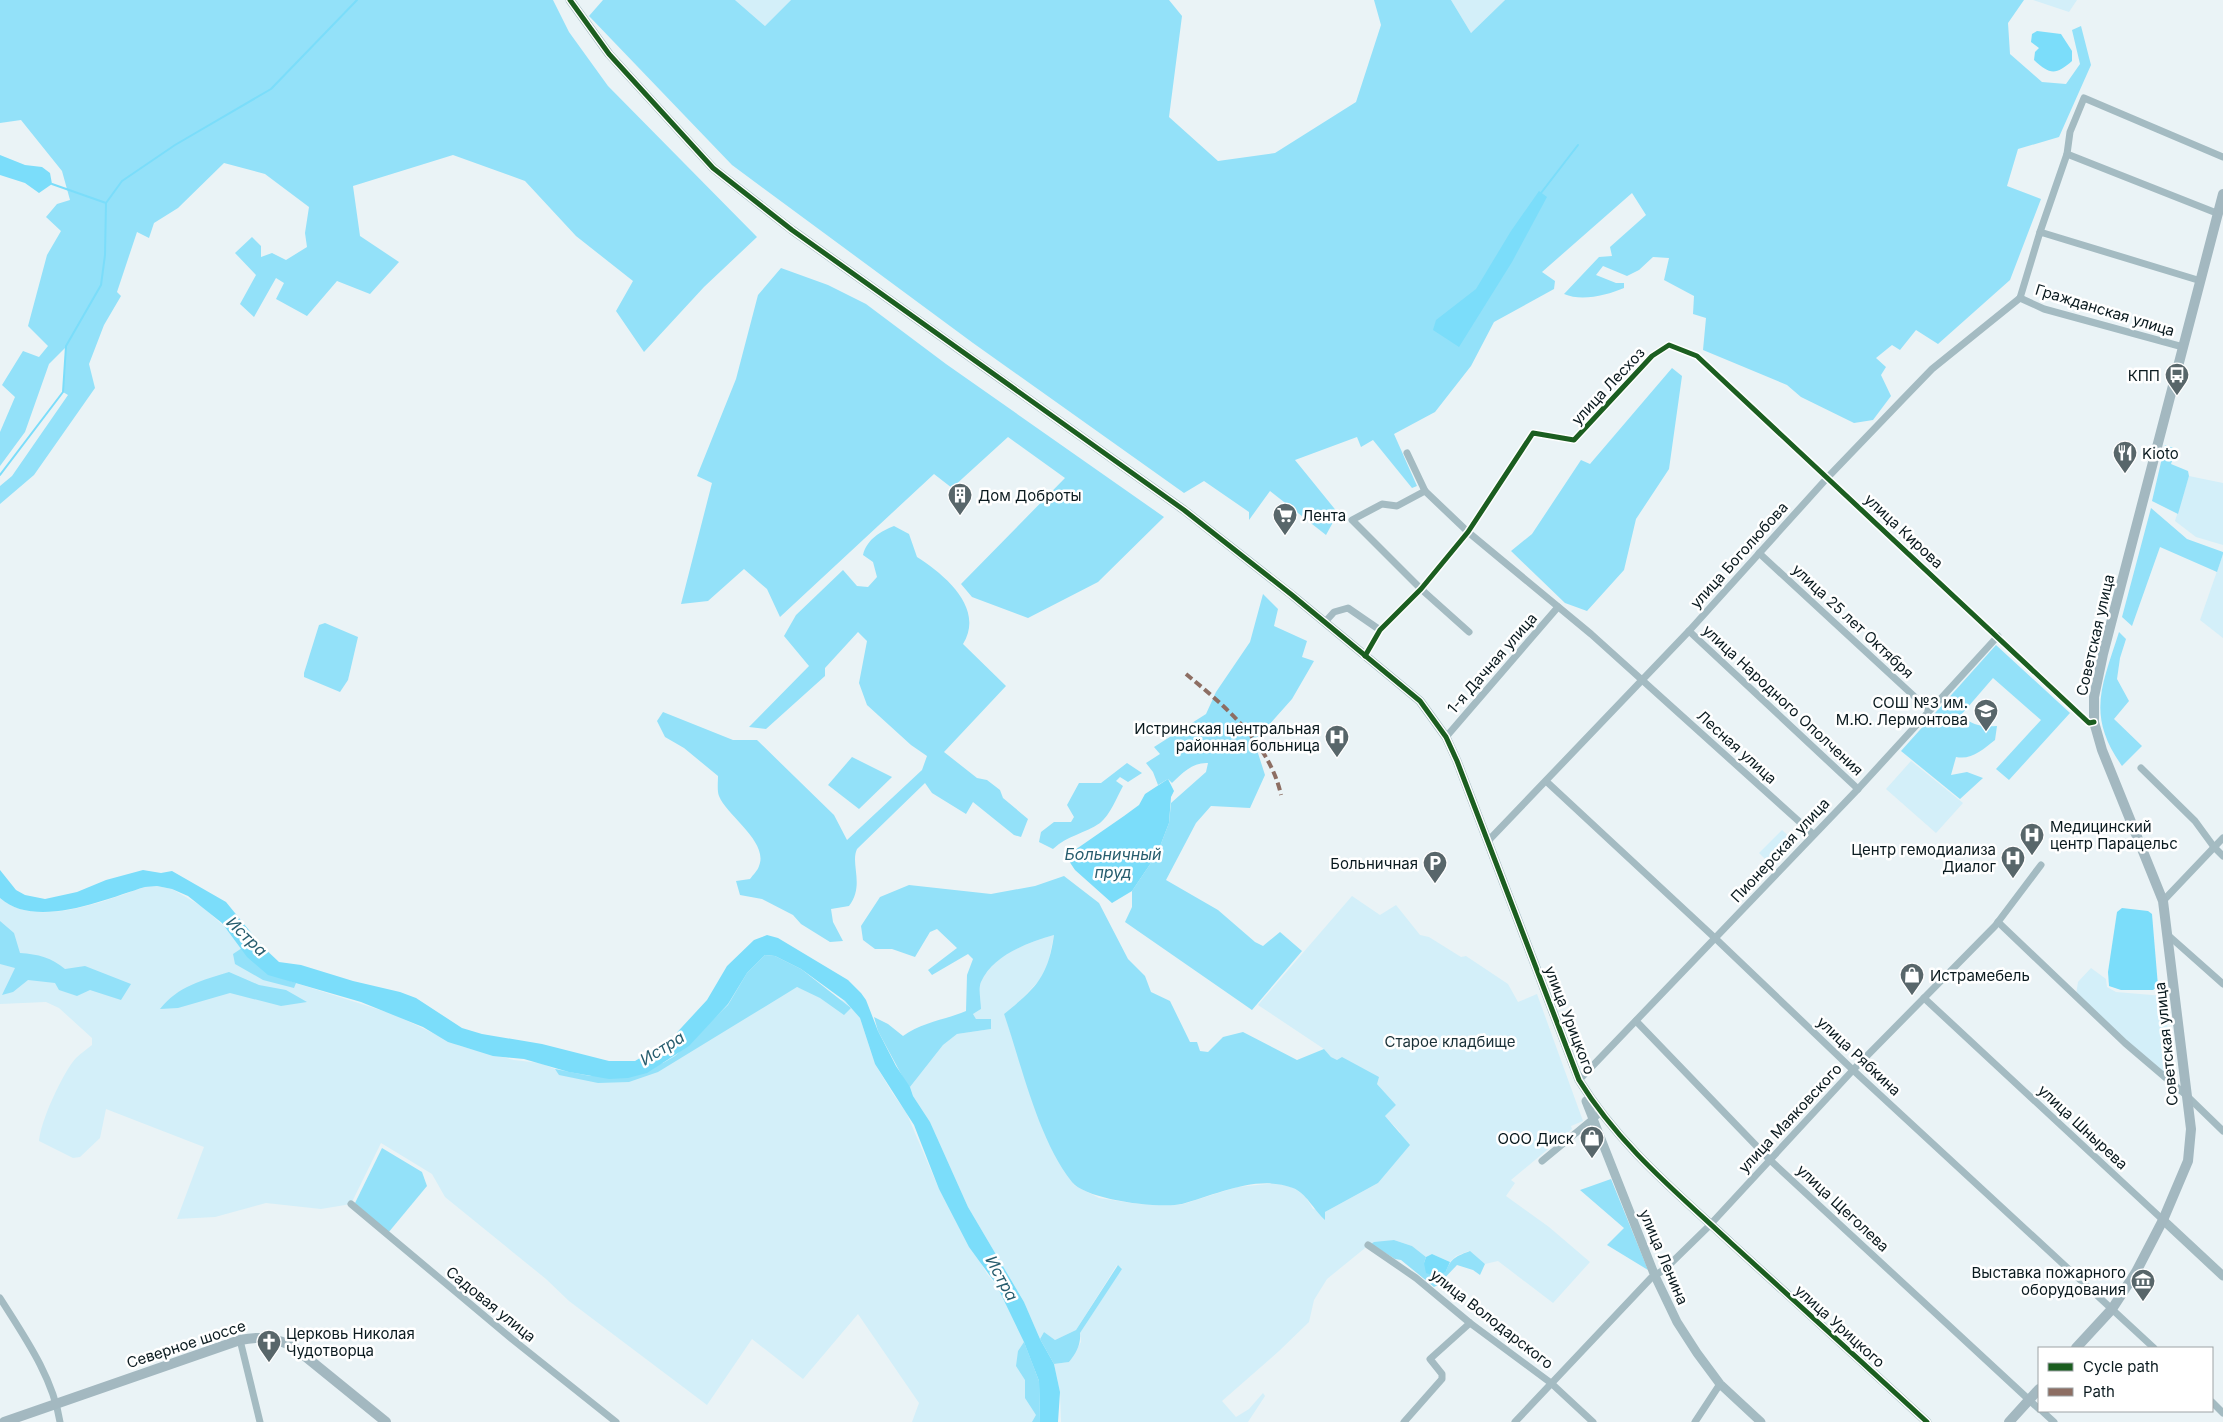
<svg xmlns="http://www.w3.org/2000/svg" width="2223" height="1422" font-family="Inter,sans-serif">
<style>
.green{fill:#d3eff9}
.forest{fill:#93e1f9}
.water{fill:#7bddfa}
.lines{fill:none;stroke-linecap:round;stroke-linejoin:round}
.stream{stroke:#7bddfa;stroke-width:2}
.minor{stroke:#a4bbc2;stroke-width:7}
.tertiary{stroke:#a4bbc2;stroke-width:9}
.secondary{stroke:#a3b8c0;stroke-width:10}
.quiet{stroke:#8d6e63;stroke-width:4;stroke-dasharray:8 4;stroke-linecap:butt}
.cycleway-casing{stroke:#fff;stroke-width:8}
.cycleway{stroke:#1b5e20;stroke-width:5}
.labels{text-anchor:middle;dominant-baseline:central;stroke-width:5;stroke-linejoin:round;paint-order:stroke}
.street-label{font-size:15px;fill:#0a1a1f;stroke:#fff}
.poi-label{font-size:15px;fill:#0a1a1f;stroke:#fff;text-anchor:end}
.park-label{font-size:15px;fill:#1a3138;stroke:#fff}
.water-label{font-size:16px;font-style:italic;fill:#275d6e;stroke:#fff}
</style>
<rect width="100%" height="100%" fill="#eaf3f6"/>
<g class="green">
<polygon points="735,0 791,0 765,26"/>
<polygon points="1451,0 1505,0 1471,33"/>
<polygon points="2033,0 2077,0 2069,12"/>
<polygon points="2189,476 2223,483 2223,545 2196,537 2175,521"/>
<polygon points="2223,554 2223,638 2200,620"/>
<polygon points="1911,761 1963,803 1936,833 1886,789"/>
<polygon points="1782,830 1793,840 1770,864 1759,853"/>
<path d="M157 886 172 889 203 907 231 933 247 957 286 980 393 1014 460 1046 514 1060 540 1063 555 1069 628 1078 747 973 845 1001 860 1018 875 1064 893 1094 906 1112 939 1189 987 1274C1002 1290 1032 1349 1035 1371 1038 1388 1039 1405 1040 1422H912L919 1403 858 1314 803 1379 752 1339 707 1405 569 1301 546 1279 445 1197 432 1174 381 1143 351 1204 321 1209 266 1203 215 1217 177 1219 204 1147 106 1109 100 1138 80 1157 73 1158 39 1141C40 1122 63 1072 76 1058 81 1053 87 1049 92 1045V1038L59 1008 46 1002 0 1004V898C36 930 106 900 145 887Z"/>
<path d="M1352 896 1380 915 1396 905 1420 935 1429 937 1461 957 1466 956 1508 984 1518 1002 1537 994 1583 1121 1571 1126 1572 1129 1511 1180 1515 1183 1506 1196 1549 1227 1590 1262 1553 1303 1498 1261 1485 1264 1469 1251 1456 1256 1450 1262 1432 1254 1426 1257 1412 1246 1394 1240 1370 1244 1327 1279 1314 1300 1309 1322 1279 1351 1222 1401 1236 1417 1249 1409 1263 1393 1265 1396 1248 1422H1061L1060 1392 1054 1364 1069 1362 1081 1342 1080 1333 1122 1268 1117 1265 1076 1330 1055 1340 1044 1332 1040 1339 1024 1302 968 1207 930 1122 913 1096 910 1087 943 1045 957 1034 991 1029 976 1019 973 1014 981 1009C981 1001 978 989 981 982 994 954 1027 943 1054 935L1046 973 1020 1001 1004 1014 1023 1069 1074 1185 1099 1198 1138 1204 1180 1205 1237 1187 1277 1183 1294 1188 1305 1196 1313 1209 1325 1212 1378 1183 1400 1132 1385 1116 1396 1105 1377 1084 1331 1057 1324 1049 1258 1005Z"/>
<polygon points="2091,968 2106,979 2107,987 2116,992 2164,996 2174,1084 2076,995 2078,982"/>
</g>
<g class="forest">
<polygon points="0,0 553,0 569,32 608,86 757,237 704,287 644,352 616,311 633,281 576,236 525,181 453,155 353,186 360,236 399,262 370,294 337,281 307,316 276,299 284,283 276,278 254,317 240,304 256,275 235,253 252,237 261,246 261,257 272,253 286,260 307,247 305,233 309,207 265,174 224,163 178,208 154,223 149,238 137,232 117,292 121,296 104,325 89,364 95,388 34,475 0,504 0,486 12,476 68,395 63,392 66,347 49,364 25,432 0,466 0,432 15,397 2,385 23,351 39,357 48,346 28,326 47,255 61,231 46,217 57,204 70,200 62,171 21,120 0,123"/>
<path d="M603 0H735L765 26 791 0H1169L1182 16 1169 117 1218 161 1275 153 1356 102 1381 25 1374 0H1451L1471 33 1505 0H2024L2008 23 2010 54 2042 82 2066 84 2080 64 2072 30 2081 26 2091 65 2059 137 2018 149 2007 186 2041 199 2010 280 1938 344 1916 330 1900 350 1892 345 1876 358 1886 367 1881 375 1891 396 1873 420 1854 423 1801 397 1787 385 1703 350 1706 318 1693 314 1694 296 1664 280 1669 258 1653 257 1639 270 1627 276 1603 266 1596 275 1616 283H1624V288C1607 295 1582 302 1564 294L1599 257 1612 256 1610 247 1646 215 1632 193 1542 272 1555 281 1554 289 1494 322 1471 366 1435 412 1394 434 1417 486 1412 488 1373 440 1361 447 1357 437 1295 460 1338 513 1326 535 1270 491 1249 520V512L1204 481 1184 493 973 343 732 165 589 16Z"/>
<polygon points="781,268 828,285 866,304 946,364 1164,517 1098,582 1028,618 972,597 961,584 1065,478 1008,437 952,488 934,474 780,617 767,589 744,569 708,601 681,604 712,483 697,476 736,379 758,295"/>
<polygon points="1672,368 1682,376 1669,469 1636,519 1624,570 1587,611 1565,603 1511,551 1532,534 1581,460 1590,464"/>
<polygon points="2165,445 2176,449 2171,464 2188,471 2189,476 2178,514 2152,501"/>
<polygon points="2151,508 2187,539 2223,552 2223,554 2217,572 2160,547 2132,626 2122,617"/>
<path d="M894 526 909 534 917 557C945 575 985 608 963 644L1006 686 944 752 977 778 987 780 1000 790 1003 798 1028 819 1021 837 1014 835 973 802 966 814 932 793 925 783 857 849C850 864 865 885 849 906L831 909 833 922 843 941 830 942 801 924 793 915 762 899 740 895 736 881 750 879C753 875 758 870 759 866 769 842 727 816 719 796 717 791 718 782 718 776L684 748 665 737 657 721 663 712 733 740H757L834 815 847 840 922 770 927 756 911 745 867 705 859 683 867 641 858 632 825 668V676L766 729 749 727 809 666 784 636 796 615 843 570 857 586 868 587 877 577 873 562 863 555C867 539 881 531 894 526Z"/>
<path d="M1263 594 1278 609 1274 626 1307 641 1302 657 1314 661 1292 699 1261 734 1257 750 1265 775 1250 808 1211 806 1196 823 1166 880 1218 910 1255 942 1263 946 1280 932 1302 951 1252 1010 1125 922 1132 907V891L1157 854 1169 823 1171 803 1206 772 1208 763C1193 762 1182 773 1172 783L1168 779 1158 785 1153 772 1146 763 1160 754 1154 747 1206 714 1216 692 1250 642Z"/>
<polygon points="325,623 358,637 348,680 340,692 304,677 304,673 319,625"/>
<path d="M2119 632 2126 639 2120 658 2117 679 2129 701 2114 719 2142 746 2122 766C2086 715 2102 686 2119 632Z"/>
<path d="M1996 645 2070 713 2009 780 1996 769 2041 720 1993 678 1961 715C1973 726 1982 727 1997 726L1995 740C1982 750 1972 760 1956 757L1951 775 1967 772 1983 778 1960 799 1901 751Z"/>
<polygon points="852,757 892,777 859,809 828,785"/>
<path d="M1127 763 1142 773 1128 782 1120 777 1116 781 1123 786C1117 797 1110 815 1100 823 1084 834 1068 835 1053 849L1039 842 1041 832 1054 822H1071L1074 817 1067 805 1079 783H1101Z"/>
<path d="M1064 876 1099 903 1128 959 1145 976 1151 992 1170 1001 1190 1042H1197L1200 1051 1208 1052 1223 1037 1243 1032 1297 1060 1324 1049 1331 1057 1337 1060 1342 1057 1379 1077 1377 1084 1396 1105 1385 1116 1410 1145 1378 1183 1325 1212V1220C1314 1210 1306 1193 1293 1188 1257 1174 1216 1195 1182 1204 1160 1209 1086 1200 1072 1182 1038 1139 1022 1066 1004 1014 1036 988 1048 977 1054 935 1027 943 993 955 981 982 978 989 981 1001 981 1009L973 1014 976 1019H991V1029L957 1034 943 1045 910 1087 907 1085 878 1031 874 1017 888 1024 903 1036C922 1022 945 1020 966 1011L967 975 973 959 968 954 932 975 928 970 957 948 937 929 930 932 915 957 892 949H875L863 940 861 926 880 897 909 885 991 894 1035 886Z"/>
<path d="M0 921 14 933 20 953C38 954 52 958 65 969L85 966 131 984 121 1000 90 990 77 996 59 990 55 983 28 980 13 992 2 995 15 968 0 964Z"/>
<path d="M242 948C252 965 278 977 296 983L294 988 263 980 235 964 233 954Z"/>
<polygon points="765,955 775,956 801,969 851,1008 844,1015 820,998 797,987 658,1072 629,1082 598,1083 559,1075 555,1069 590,1076 663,1063 675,1056 728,1005 747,973"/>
<path d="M229 972 259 985 286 990 307 1002 281 1006 230 993 178 1008 160 1009C178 986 203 980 229 972Z"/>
<polygon points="382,1148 422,1172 427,1186 388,1233 355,1203"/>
<polygon points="1611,1179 1648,1270 1607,1245 1624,1228 1580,1190"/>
<path d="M1394 1240 1412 1246 1426 1257 1424 1263 1446 1271C1451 1258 1457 1256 1470 1251L1485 1264 1480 1275 1473 1270 1457 1265 1438 1285 1434 1287 1401 1260 1395 1259 1371 1244 1374 1242Z"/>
<path d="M1118 1265 1122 1269 1080 1333C1081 1345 1076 1353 1069 1362L1054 1364 1040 1339 1044 1332 1055 1340 1076 1330Z"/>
<polygon points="1024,1342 1039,1381 1040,1422 1032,1422 1036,1415 1025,1398 1025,1380 1016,1366 1018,1351"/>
</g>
<g class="water">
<path d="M2037 31 2061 34 2072 51V61C2056 75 2050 75 2034 60L2035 52 2039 48 2031 42 2032 34Z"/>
<polygon points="0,155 25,165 42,167 50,173 52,184 39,193 25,183 0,175"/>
<polygon points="1539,191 1547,197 1512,262 1459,347 1433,330 1436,320 1476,289 1511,231"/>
<polygon points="1168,779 1174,791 1171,797 1169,823 1157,854 1132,891 1112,903 1075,870 1069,861 1072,852 1124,816 1139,805 1145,794"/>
<path d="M0 870 16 890 25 895 45 899 77 892 106 880 143 870 161 873 172 871 226 902 262 946 279 962 301 965 353 981 400 992 416 998 462 1028 482 1034 542 1044 609 1061H635L670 1040 707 1000 727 966 754 940 767 935 778 938 848 980 861 993 866 1000 878 1031 896 1066 910 1087 913 1096 930 1122 968 1207 1024 1302 1040 1339 1054 1364 1060 1392 1058 1422H1040L1039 1381 1024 1342 996 1284 969 1247 939 1189 914 1125 875 1064 860 1018 845 1001 801 969 775 956 765 955 747 973 728 1004 689 1046 647 1073 628 1078 609 1079 569 1072 524 1059 493 1056 448 1042 423 1027 361 1002 268 975 247 957 222 923 188 896 172 889 157 886 145 887C105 899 36 930 0 898Z"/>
<polygon points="2122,908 2148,911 2152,914 2158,986 2153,990 2121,990 2109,986 2108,972 2117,912"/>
<polygon points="1432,1254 1450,1262 1446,1271 1437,1277 1426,1273 1424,1263 1426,1257"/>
</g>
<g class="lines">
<g class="stream">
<polyline points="1541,193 1578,145"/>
<polyline points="106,203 122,181 175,145 271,89 357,0"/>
<polyline points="0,475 63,392 66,346 101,285 105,255 106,203 52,184"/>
</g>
<g class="minor">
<polyline points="2067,154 2219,214"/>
<polyline points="2040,232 2067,154 2070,132 2084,98 2223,157"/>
<polyline points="2020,298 2040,232 2201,281"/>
<polyline points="2020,298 2044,309 2183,347"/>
<polyline points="1407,453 1425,491 1468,532 1591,634 1813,834"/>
<polyline points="1425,491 1397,506 1382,504 1352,520 1421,589 1469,632"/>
<polyline points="1759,553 1929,710"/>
<polyline points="1325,622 1334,612 1348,608 1380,630"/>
<polyline points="1689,631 1858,789"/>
<polyline points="1365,656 1380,630 1421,589 1468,532 1533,433 1574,440 1652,356 1669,345 1697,356 2089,723 2094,722"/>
<polyline points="1446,737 1558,607"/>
<polyline points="2141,768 2195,821 2214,847 2223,856"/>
<polyline points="1547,782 1716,939 1853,1070 2154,1348"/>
<polyline points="1489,840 1689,631 1828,477 1902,400 1932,369 2020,298"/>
<polyline points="2163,901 2223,838"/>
<polyline points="1998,922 2125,1043 2186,1095 2223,1131"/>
<polyline points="2169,936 2223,984"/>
<polyline points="1924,998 2163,1220"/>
<polyline points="1636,1021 1770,1160 2039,1409"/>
<polyline points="1579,1080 1858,789 1998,636"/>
<polyline points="1542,1161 1600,1113"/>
<polyline points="351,1204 512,1339 616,1422"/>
<polyline points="1368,1245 1416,1278 1470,1323 1551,1383 1593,1422"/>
<path d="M0 1298C24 1336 53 1377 60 1422"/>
<polyline points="240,1340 260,1422"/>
<polyline points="2212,1402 2223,1413"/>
<polyline points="2042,1411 2054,1422"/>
<polyline points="1404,1422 1442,1379 1442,1374 1430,1359 1470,1323"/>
<polyline points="1515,1422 1651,1278 1665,1269 1708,1227 1853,1070 1995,926 2041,865"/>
<polyline points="1695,1422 1720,1384"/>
</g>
<g class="tertiary">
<path d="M570 0 609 54 713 168 792 230 1184 510 1292 595 1420 701 1446 737 1457 761 1579 1080C1619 1145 1675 1191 1731 1243 1796 1302 1862 1362 1927 1422"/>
<polyline points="1586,1101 1655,1276 1677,1322 1697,1353 1720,1384 1761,1422"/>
<polyline points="2163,1220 2223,1276"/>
</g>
<g class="secondary">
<polyline points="2076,1348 2112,1309 2136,1272 2163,1220 2188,1161 2191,1129 2163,901 2102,750 2094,722 2094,697 2103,654 2223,194"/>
<path d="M4 1422 240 1340C261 1336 276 1337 295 1348L386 1422"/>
<polyline points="2009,1422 2039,1389"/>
</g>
<path class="quiet" d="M1186 674C1225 706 1270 744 1281 795"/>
<defs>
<g id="cycleway">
<path d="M570 0 609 54 713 168 792 230 1184 510 1292 595 1420 701 1446 737 1457 761 1579 1080C1619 1145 1675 1191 1731 1243 1796 1302 1862 1362 1927 1422"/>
<polyline points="1365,656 1380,630 1421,589 1468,532 1533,433 1574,440 1652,356 1669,345 1697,356 2089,723 2094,722"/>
</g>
</defs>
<use href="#cycleway" class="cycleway-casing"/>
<use href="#cycleway" class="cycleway"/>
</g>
<defs>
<symbol id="bus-pin" viewBox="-11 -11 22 30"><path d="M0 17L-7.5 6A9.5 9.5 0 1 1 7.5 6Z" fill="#58666a" stroke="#fff"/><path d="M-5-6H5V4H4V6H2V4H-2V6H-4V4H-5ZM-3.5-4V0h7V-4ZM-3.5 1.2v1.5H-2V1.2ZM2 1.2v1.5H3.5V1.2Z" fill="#fff"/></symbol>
<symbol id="restaurant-pin" viewBox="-11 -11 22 30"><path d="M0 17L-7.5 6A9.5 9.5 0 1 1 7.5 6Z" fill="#58666a" stroke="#fff"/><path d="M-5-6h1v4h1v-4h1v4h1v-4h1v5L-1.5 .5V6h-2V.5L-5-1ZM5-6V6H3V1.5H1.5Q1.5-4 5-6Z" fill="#fff"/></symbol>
<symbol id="building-pin" viewBox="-11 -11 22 30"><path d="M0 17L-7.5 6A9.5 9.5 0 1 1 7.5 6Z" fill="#58666a" stroke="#fff"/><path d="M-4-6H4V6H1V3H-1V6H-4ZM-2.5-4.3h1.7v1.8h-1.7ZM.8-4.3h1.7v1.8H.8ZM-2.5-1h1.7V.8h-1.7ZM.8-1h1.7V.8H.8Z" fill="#fff"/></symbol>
<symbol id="supermarket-pin" viewBox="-11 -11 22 30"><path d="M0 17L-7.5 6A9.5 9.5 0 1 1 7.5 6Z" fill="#58666a" stroke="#fff"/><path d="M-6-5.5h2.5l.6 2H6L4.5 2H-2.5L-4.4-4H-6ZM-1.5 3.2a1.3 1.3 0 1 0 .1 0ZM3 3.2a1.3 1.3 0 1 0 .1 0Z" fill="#fff"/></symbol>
<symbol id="school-pin" viewBox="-11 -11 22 30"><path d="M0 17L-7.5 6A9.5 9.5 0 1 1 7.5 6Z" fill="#58666a" stroke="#fff"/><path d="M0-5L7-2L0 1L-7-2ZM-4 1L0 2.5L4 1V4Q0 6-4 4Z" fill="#fff"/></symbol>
<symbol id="hospital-pin" viewBox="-11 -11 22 30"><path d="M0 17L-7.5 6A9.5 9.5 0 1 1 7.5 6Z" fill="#58666a" stroke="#fff"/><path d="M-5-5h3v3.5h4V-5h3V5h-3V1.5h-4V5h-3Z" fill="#fff"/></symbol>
<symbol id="parking-pin" viewBox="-11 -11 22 30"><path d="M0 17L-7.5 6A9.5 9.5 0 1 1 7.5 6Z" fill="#58666a" stroke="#fff"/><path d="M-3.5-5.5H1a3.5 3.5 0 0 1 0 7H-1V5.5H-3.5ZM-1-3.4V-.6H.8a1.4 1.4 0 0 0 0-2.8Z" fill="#fff"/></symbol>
<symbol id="shop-pin" viewBox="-11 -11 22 30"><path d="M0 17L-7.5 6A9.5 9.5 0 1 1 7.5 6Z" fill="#58666a" stroke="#fff"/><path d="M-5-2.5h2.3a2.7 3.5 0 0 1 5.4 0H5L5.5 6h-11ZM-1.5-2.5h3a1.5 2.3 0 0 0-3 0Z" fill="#fff"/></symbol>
<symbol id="museum-pin" viewBox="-11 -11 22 30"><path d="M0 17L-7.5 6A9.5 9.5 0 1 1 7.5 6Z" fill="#58666a" stroke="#fff"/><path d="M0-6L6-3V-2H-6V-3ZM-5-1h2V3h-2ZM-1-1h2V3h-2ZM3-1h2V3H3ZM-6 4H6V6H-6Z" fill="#fff"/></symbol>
<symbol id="church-pin" viewBox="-11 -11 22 30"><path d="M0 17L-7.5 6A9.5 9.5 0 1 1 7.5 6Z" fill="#58666a" stroke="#fff"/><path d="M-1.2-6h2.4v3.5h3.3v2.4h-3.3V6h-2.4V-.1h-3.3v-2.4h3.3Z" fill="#fff"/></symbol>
</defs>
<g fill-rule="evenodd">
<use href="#bus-pin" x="2163" y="361" width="28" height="38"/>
<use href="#restaurant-pin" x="2111" y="439" width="28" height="38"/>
<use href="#building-pin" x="946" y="481" width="28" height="38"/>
<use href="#supermarket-pin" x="1271" y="501" width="28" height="38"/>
<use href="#school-pin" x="1972" y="697" width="28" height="38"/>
<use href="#hospital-pin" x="1323" y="723" width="28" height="38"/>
<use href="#hospital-pin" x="2018" y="821" width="28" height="38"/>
<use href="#hospital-pin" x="1999" y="844" width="28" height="38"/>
<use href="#parking-pin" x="1421" y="849" width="28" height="38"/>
<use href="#shop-pin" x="1898" y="961" width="28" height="38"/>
<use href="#shop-pin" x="1578" y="1124" width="28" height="38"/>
<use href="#museum-pin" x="2129" y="1267" width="28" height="38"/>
<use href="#church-pin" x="255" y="1328" width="28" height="38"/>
</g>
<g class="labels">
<g class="street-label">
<text transform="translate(2105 310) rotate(17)">Гражданская улица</text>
<text transform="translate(1608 386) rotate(-47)">улица Лесхоз</text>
<text transform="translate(1904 531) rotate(43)">улица Кирова</text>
<text transform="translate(1739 555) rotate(-48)">улица Боголюбова</text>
<text transform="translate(1853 621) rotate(43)">улица 25 лет Октября</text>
<text transform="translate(2095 635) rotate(-77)">Советская улица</text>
<text transform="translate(1492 663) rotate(-49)">1-я Дачная улица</text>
<text transform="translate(1783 700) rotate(43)">улица Народного Ополчения</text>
<text transform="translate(1737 747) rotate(42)">Лесная улица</text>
<text transform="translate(1780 850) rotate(-47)">Пионерская улица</text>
<text transform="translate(1570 1020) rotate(69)">улица Урицкого</text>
<text transform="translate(2166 1044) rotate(-96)">Советская улица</text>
<text transform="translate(1859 1056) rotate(43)">улица Рябкина</text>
<text transform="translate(1790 1118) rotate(-47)">улица Маяковского</text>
<text transform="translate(2083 1127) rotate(43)">улица Шнырева</text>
<text transform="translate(1843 1208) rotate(43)">улица Щеголева</text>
<text transform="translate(1664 1257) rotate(67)">улица Ленина</text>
<text transform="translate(491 1304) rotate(39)">Садовая улица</text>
<text transform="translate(1492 1319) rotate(38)">улица Володарского</text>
<text transform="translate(1840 1326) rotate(42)">улица Урицкого</text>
<text transform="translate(186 1344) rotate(-18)">Северное шоссе</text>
</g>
<g class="poi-label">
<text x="2160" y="375">КПП</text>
<text x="2142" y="453" text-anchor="start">Kioto</text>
<text x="978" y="495" text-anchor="start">Дом Доброты</text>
<text x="1302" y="515" text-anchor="start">Лента</text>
<text x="1968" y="702">СОШ №3 им.<tspan x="1968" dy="17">М.Ю. Лермонтова</tspan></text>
<text x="1320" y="728">Истринская центральная<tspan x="1320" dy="17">районная больница</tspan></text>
<text x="2050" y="826" text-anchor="start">Медицинский<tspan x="2050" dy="17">центр Парацельс</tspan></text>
<text x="1996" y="849">Центр гемодиализа<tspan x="1996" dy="17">Диалог</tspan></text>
<text x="1418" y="863">Больничная</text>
<text x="1930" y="975" text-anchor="start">Истрамебель</text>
<text x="1574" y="1138">ООО Диск</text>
<text x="2126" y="1272">Выставка пожарного<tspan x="2126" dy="17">оборудования</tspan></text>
<text x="286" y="1333" text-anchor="start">Церковь Николая<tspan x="286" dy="17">Чудотворца</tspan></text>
</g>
<g class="park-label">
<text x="1450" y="1041">Старое кладбище</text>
</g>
<g class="water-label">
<text x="1113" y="854">Больничный<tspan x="1113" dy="18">пруд</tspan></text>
<text transform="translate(247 936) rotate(44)">Истра</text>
<text transform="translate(662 1048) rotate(-32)">Истра</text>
<text transform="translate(1002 1278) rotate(61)">Истра</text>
</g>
</g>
<rect x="2038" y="1347" width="175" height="65" fill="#ffffff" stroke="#9da3a5"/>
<rect x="2048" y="1363" width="25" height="8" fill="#1b5e20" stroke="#9da3a5"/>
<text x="2083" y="1372" font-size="15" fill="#0a1a1f">Cycle path</text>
<rect x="2048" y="1388" width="25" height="8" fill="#8d6e63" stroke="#9da3a5"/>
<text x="2083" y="1397" font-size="15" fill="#0a1a1f">Path</text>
</svg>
